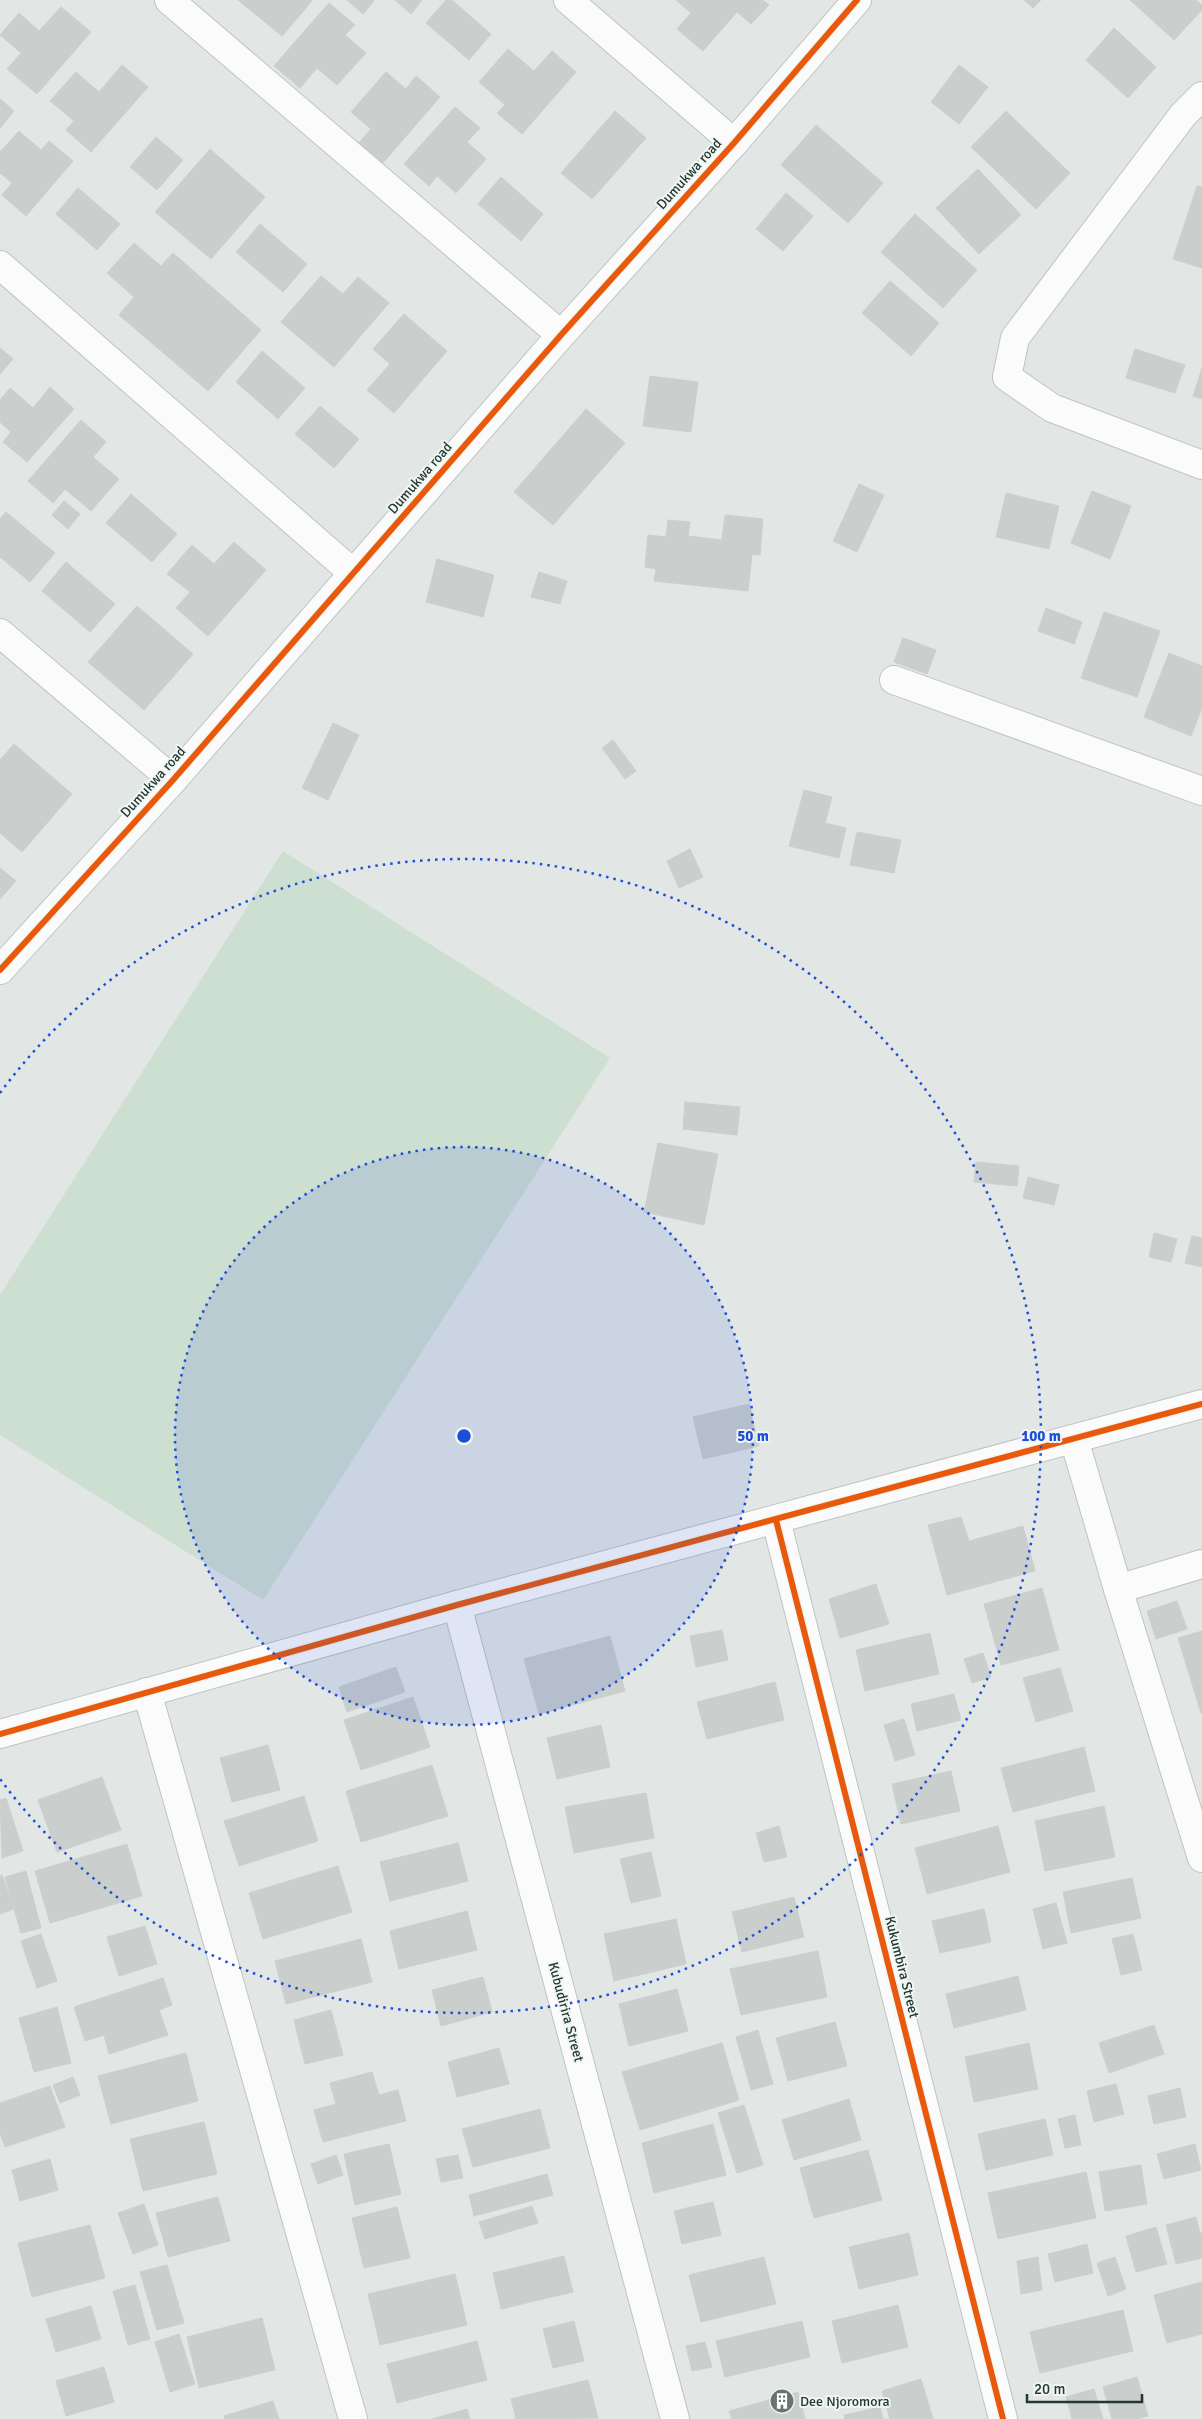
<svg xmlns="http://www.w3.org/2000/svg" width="1202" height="2419" font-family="Signika,sans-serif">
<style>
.green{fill:#cddfd1}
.building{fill:#cacecc;stroke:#cbd0ce}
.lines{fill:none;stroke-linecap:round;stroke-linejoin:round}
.minor-casing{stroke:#bfc4c2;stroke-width:30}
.minor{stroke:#fbfbfb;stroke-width:28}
.cycleway-casing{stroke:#f0f6f3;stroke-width:9}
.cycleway{stroke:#e8590c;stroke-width:6}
.ring{fill:none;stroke:#1d4ed8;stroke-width:2.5;stroke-dasharray:2.5 5}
.labels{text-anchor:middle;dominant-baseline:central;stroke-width:4;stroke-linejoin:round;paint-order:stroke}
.street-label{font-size:14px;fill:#233831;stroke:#f0f6f3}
.poi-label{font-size:14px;fill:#233831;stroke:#f0f6f3;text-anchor:start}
.centre{fill:#1d4ed8;stroke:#f0f6f3;stroke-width:2.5}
.ring-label{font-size:15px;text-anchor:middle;font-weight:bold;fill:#1d4ed8;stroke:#f0f6f3;stroke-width:4;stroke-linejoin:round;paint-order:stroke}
</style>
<rect width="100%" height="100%" fill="#e2e7e5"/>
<polygon class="green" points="283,851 610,1058 263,1600 0,1435 0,1295"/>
<g class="building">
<polygon points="238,0 311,0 312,1 282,36"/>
<polygon points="347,0 372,0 374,1 363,14"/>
<polygon points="395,0 422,0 411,14"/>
<polygon points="446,0 452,0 491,34 469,60 426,23"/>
<polygon points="676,0 763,0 769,5 751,24 737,12 703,51 677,29 691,13"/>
<polygon points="1024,0 1041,0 1033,8"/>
<polygon points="1130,0 1196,0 1202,5 1202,10 1174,40"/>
<polygon points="329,3 355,25 345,35 366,53 337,85 317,68 300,88 274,66"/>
<polygon points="61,7 91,32 37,94 7,69 21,53 0,35 19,13 39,31"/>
<polygon points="1114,28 1156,67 1128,98 1086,60"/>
<polygon points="508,49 534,71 552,51 576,72 522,134 497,113 505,105 479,82"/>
<polygon points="122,65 148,87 91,152 66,130 74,121 50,101 76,72 99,92"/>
<polygon points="959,65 988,87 959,124 931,102"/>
<polygon points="386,72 406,89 416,76 440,97 381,165 358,144 371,129 351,112"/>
<polygon points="0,99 14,111 0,128"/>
<polygon points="455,107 480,128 467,142 486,159 456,193 437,176 429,186 404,164"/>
<polygon points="615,111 646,138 592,199 561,173"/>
<polygon points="1006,111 1070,173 1036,209 971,147"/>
<polygon points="816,125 883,183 848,223 781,165"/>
<polygon points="19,131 41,150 49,141 73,161 26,216 2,195 12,183 0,173 0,152"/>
<polygon points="156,137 183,160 157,190 130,167"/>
<polygon points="210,149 265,197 211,259 155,212"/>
<polygon points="978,169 1021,215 979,254 936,208"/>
<polygon points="501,177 543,214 521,241 478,204"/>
<polygon points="1197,186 1202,187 1202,268 1173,259"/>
<polygon points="78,188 120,224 97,250 56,214"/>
<polygon points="786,193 813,216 783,251 756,229"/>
<polygon points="915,214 977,270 943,308 881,252"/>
<polygon points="260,224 307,264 283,292 236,252"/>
<polygon points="134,243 161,266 173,253 261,330 208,391 119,315 134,297 107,273"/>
<polygon points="321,276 343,294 358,277 389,303 334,367 281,322"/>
<polygon points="890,281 939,323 911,356 862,313"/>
<polygon points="404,314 447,351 394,413 367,390 390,364 373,349"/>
<polygon points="0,348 13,359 0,374"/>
<polygon points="1135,349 1185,365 1175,393 1126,378"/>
<polygon points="262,351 305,388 278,419 236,382"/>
<polygon points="1202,368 1202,399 1193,396"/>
<polygon points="650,376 698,382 691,432 643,426"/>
<polygon points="50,387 74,409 27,462 3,442 11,432 0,422 0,400 10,388 33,408"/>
<polygon points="320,406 359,439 334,468 295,434"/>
<polygon points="586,409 625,443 553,525 514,492"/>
<polygon points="81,420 106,442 93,457 119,479 91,511 65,489 53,503 28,481"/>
<polygon points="859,484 884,495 857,552 833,541"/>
<polygon points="1092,491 1131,506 1110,559 1071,543"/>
<polygon points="1006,493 1059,506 1049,549 996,537"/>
<polygon points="131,494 177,534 152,562 106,523"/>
<polygon points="64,501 80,514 68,529 52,515"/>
<polygon points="6,512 55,553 30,582 0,557 0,519"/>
<polygon points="725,515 763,519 760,555 752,554 748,591 654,581 656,569 645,567 648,535 666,537 668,520 690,522 688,536 722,540"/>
<polygon points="234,542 266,570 208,636 176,608 190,592 167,574 192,545 214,564"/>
<polygon points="437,559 494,575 483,617 426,602"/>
<polygon points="66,562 115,604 90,632 42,591"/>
<polygon points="539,572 567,581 560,604 531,597"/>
<polygon points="137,606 193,654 144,710 88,662"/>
<polygon points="1046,608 1082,622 1074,644 1038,631"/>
<polygon points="1104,612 1160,631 1137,697 1081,678"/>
<polygon points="903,638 936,650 927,674 894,662"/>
<polygon points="1169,653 1202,666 1202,708 1191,736 1144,717"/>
<polygon points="333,723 359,735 328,800 302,788"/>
<polygon points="613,740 636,771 625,779 602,748"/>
<polygon points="14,744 72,794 22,852 0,833 0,760"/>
<polygon points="804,790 832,797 825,823 846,828 839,858 789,846"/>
<polygon points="857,832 901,840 894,873 850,865"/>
<polygon points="690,849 703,877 679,888 667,861"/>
<polygon points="0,868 16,881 0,899"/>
<polygon points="685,1102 740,1107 737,1135 683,1129"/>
<polygon points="658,1143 718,1154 704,1225 644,1212"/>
<polygon points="976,1162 1019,1166 1017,1186 974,1182"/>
<polygon points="1028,1177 1059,1185 1054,1205 1023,1198"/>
<polygon points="1154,1233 1177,1239 1171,1262 1149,1257"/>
<polygon points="1192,1236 1202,1238 1202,1267 1185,1263"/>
<polygon points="749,1404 759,1446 703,1459 693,1417"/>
<polygon points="961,1517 969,1541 1023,1526 1035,1571 947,1595 928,1525"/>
<polygon points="876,1584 889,1624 840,1638 829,1599"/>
<polygon points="1042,1588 1059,1650 1001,1665 984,1604"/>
<polygon points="1177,1601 1187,1629 1156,1639 1147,1611"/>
<polygon points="722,1630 728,1660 696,1667 690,1636"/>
<polygon points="1202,1631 1202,1713 1201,1713 1178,1638"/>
<polygon points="930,1633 939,1674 865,1691 856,1650"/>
<polygon points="610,1636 625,1691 539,1714 524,1659"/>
<polygon points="983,1653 991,1677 972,1683 964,1659"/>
<polygon points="396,1667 405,1692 347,1712 339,1687"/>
<polygon points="1060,1668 1073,1711 1036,1722 1023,1678"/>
<polygon points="775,1682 784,1720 707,1739 697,1702"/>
<polygon points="954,1694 961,1720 917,1731 911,1704"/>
<polygon points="413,1697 430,1747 361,1770 344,1720"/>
<polygon points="904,1719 915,1755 895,1761 884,1725"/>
<polygon points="601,1725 610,1767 557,1779 547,1738"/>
<polygon points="268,1745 280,1790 232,1802 220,1758"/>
<polygon points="1084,1747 1095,1791 1013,1812 1001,1768"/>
<polygon points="432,1765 448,1816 361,1842 346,1791"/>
<polygon points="951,1771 960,1811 901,1824 892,1784"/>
<polygon points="102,1777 121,1830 57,1852 38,1800"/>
<polygon points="646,1793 654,1838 574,1853 565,1807"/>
<polygon points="304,1796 318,1841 239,1866 224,1821"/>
<polygon points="6,1798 23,1851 2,1858 0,1800"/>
<polygon points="1104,1806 1115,1857 1045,1871 1035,1821"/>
<polygon points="779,1826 787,1857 764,1862 756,1833"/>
<polygon points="998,1826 1010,1872 927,1894 915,1848"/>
<polygon points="458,1843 468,1881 390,1901 380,1862"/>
<polygon points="127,1844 142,1896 50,1923 35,1871"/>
<polygon points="651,1852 661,1896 631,1903 620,1859"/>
<polygon points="338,1866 352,1912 263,1939 249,1893"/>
<polygon points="26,1871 41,1928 21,1933 5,1877"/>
<polygon points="2,1875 14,1909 0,1914 0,1876"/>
<polygon points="1132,1878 1141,1918 1071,1933 1063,1892"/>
<polygon points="794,1897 804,1937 742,1952 732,1912"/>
<polygon points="1056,1903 1067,1943 1043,1949 1033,1909"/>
<polygon points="984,1909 991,1942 940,1953 932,1921"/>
<polygon points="467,1911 477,1950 399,1969 390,1931"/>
<polygon points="676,1919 686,1964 614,1981 604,1934"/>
<polygon points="145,1926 157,1964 119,1976 107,1937"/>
<polygon points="41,1934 57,1981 37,1988 21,1941"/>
<polygon points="1133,1934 1142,1970 1121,1975 1112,1939"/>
<polygon points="361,1939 372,1982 286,2004 275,1961"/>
<polygon points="818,1951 827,1997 741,2015 730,1969"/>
<polygon points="1018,1976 1026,2010 954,2028 946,1994"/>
<polygon points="483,1977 492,2012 441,2026 432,1990"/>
<polygon points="163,1978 172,2005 159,2010 168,2035 109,2054 104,2035 85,2041 74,2007"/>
<polygon points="677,1989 688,2031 629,2046 619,2004"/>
<polygon points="57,2007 71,2063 34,2072 19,2018"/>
<polygon points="331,2010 343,2055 305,2064 294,2020"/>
<polygon points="835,2022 847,2066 788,2081 776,2038"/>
<polygon points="1154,2025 1164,2054 1109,2073 1099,2043"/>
<polygon points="758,2030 773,2084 751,2090 736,2037"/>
<polygon points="722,2043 739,2100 640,2130 622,2072"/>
<polygon points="1029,2043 1038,2089 974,2102 965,2057"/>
<polygon points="499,2048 509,2084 457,2097 448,2062"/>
<polygon points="186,2053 198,2101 111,2124 98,2076"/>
<polygon points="372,2072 379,2095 398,2090 406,2121 323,2142 314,2110 336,2104 330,2083"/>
<polygon points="73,2077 80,2095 60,2103 53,2085"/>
<polygon points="1116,2084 1124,2114 1094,2122 1087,2091"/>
<polygon points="50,2086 65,2127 5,2147 0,2133 0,2103"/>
<polygon points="1180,2088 1186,2117 1154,2124 1148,2096"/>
<polygon points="849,2099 861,2140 794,2160 782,2120"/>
<polygon points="744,2105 763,2165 737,2173 718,2113"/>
<polygon points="540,2109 550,2148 473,2167 462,2129"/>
<polygon points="1075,2115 1081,2145 1065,2148 1058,2119"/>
<polygon points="1045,2119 1053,2155 986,2170 978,2134"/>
<polygon points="204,2122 217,2174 143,2191 130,2139"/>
<polygon points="713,2124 726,2175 654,2193 642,2143"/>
<polygon points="389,2144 401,2194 355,2205 344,2154"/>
<polygon points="1195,2144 1201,2170 1164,2179 1157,2154"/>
<polygon points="868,2150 882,2200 814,2218 800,2168"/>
<polygon points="336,2155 343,2175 318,2184 311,2164"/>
<polygon points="458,2155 463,2178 441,2182 436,2159"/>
<polygon points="50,2159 58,2190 20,2201 12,2170"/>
<polygon points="1141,2165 1147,2204 1105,2211 1099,2172"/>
<polygon points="1086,2172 1096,2218 998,2239 988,2193"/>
<polygon points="547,2174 553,2195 474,2216 469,2195"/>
<polygon points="218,2197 230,2241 168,2257 156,2213"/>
<polygon points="713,2202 721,2235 682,2244 674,2211"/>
<polygon points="144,2204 158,2245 133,2254 118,2213"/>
<polygon points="532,2206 538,2223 485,2239 479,2222"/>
<polygon points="397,2207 410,2258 364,2268 352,2218"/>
<polygon points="1196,2217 1200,2233 1202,2233 1202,2258 1176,2264 1166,2225"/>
<polygon points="90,2225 105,2278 32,2297 18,2243"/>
<polygon points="1156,2227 1167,2264 1136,2272 1126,2236"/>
<polygon points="909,2233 918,2275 859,2289 849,2247"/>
<polygon points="1087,2244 1093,2273 1055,2282 1048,2254"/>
<polygon points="564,2256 573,2292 501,2309 493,2273"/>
<polygon points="764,2257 776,2304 701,2322 689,2275"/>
<polygon points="1038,2257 1042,2290 1021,2294 1017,2261"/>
<polygon points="1115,2257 1126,2289 1108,2296 1097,2263"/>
<polygon points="167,2265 184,2323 157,2330 140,2272"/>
<polygon points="455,2274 467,2325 380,2345 368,2294"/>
<polygon points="1202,2282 1202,2334 1167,2343 1154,2295"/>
<polygon points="135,2285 150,2339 128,2345 113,2291"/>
<polygon points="898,2305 908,2347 842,2363 832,2321"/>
<polygon points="91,2306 101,2339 56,2352 46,2319"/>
<polygon points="1123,2310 1133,2351 1040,2373 1030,2332"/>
<polygon points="262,2318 275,2370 199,2388 187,2337"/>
<polygon points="574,2321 584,2361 553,2368 543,2329"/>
<polygon points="802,2321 810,2357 725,2377 716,2341"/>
<polygon points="179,2334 195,2384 170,2392 155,2342"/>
<polygon points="477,2341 487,2380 397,2403 387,2364"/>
<polygon points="705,2342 712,2367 692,2371 686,2346"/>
<polygon points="104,2367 114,2402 66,2416 56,2381"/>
<polygon points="1137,2377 1148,2416 1137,2419 1112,2419 1103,2387"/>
<polygon points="921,2379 933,2419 890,2419 882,2391"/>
<polygon points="588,2380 598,2418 516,2419 511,2399"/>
<polygon points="1094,2389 1103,2419 1072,2419 1066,2397"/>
<polygon points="798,2392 805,2419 732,2419 729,2411"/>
<polygon points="273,2401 279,2419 225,2419 224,2416"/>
<polygon points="880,2407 883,2419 845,2419 844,2415"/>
<polygon points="467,2409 470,2419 432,2419"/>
</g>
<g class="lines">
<defs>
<g id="minor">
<polyline points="169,0 561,335"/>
<polyline points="568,0 734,143"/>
<polyline points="1202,96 1183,115 1015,338 1007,377 1052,408 1202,465"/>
<polyline points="0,265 353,573"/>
<polyline points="0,633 173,780"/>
<polyline points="894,680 1202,791"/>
<polyline points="0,970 173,780 561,335 734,143 857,0"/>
<polyline points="1074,1439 1118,1589 1202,1858"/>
<polyline points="776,1520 1003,2419"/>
<polyline points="1118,1589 1202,1564"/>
<polyline points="457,1605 675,2419"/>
<polyline points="147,1692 353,2419"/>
<polyline points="0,1734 457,1605 1202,1404"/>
</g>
</defs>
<use href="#minor" class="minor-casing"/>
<use href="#minor" class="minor"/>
<defs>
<g id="cycleway">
<polyline points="0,970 173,780 561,335 734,143 857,0"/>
<polyline points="776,1520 1003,2419"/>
<polyline points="0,1734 457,1605 1202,1404"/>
</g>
</defs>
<use href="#cycleway" class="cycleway-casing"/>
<use href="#cycleway" class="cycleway"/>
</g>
<circle cx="464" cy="1436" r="289" fill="#1d4ed8" fill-opacity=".12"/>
<g class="ring">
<circle cx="464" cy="1436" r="289"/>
<path d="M0 1093A577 577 0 1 1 0 1779"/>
</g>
<defs>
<symbol id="building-disc" viewBox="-11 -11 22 22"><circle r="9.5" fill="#667570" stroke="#f0f6f3"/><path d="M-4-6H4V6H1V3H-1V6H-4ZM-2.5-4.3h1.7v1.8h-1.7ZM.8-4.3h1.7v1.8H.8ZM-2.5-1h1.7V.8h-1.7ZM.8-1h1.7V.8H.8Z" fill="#fff"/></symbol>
</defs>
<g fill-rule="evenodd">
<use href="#building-disc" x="768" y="2387" width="28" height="28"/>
</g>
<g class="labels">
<g class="street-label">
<text transform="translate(689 174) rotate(-48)">Dumukwa road</text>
<text transform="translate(420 478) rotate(-49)">Dumukwa road</text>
<text transform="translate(153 782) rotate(-48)">Dumukwa road</text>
<text transform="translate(902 1967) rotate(76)">Kukumbira Street</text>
<text transform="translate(566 2012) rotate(75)">Kubudirira Street</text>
</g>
<g class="poi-label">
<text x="800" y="2401">Dee Njoromora</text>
</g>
</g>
<circle cx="464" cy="1436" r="8" class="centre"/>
<g class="ring-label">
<text x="753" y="1441">50 m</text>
<text x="1041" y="1441">100 m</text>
</g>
<path d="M1027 2394v8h115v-8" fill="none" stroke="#233831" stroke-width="2.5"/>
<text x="1034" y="2394" font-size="15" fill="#233831" stroke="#f0f6f3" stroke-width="4" paint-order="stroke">20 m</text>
</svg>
